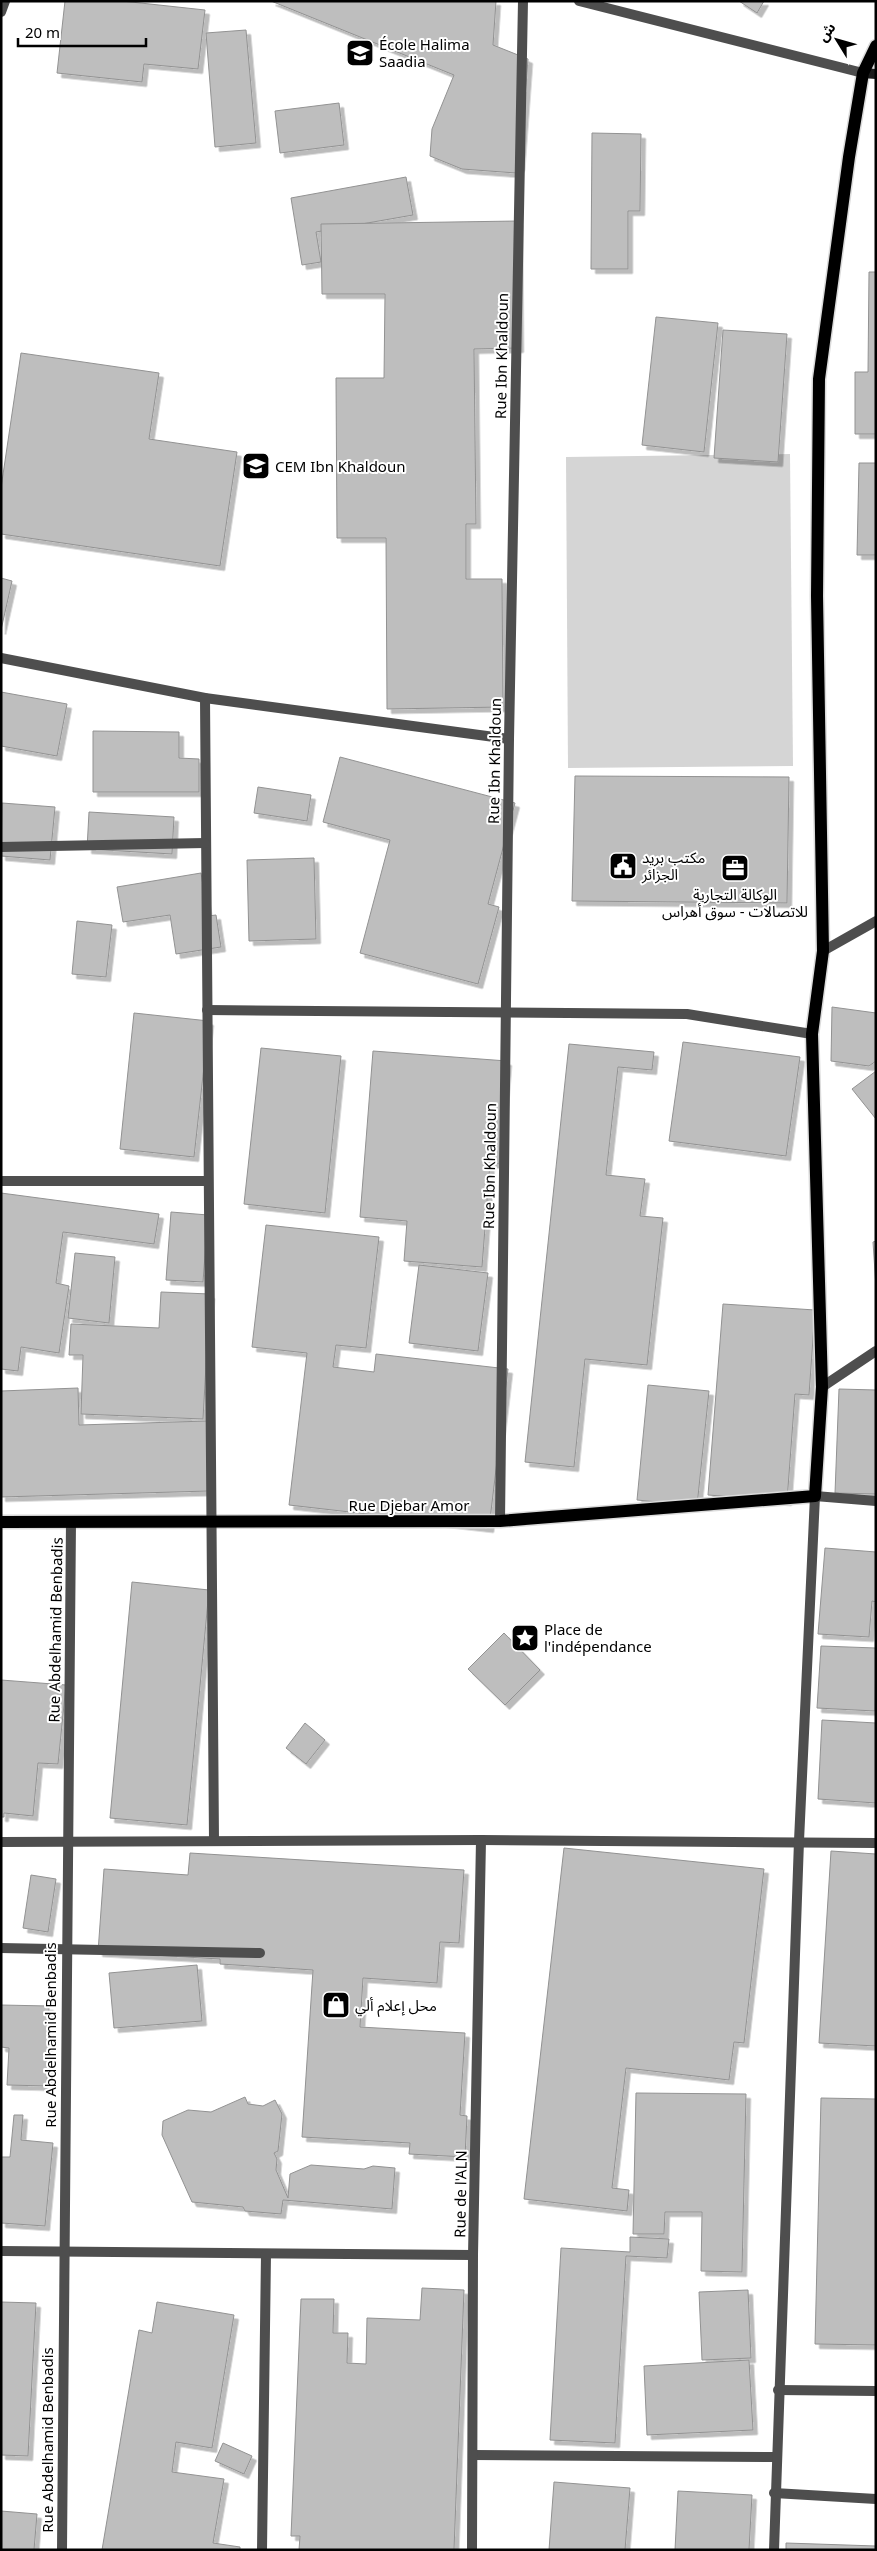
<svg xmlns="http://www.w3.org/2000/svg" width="877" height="2551" font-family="'Noto Sans','Noto Sans Arabic',sans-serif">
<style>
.green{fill:#d5d5d5}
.building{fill:#bebebe;stroke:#929292;filter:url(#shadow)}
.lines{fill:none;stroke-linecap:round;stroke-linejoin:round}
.primary-casing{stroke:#dbdbdb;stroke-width:15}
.minor{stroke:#4e4e4e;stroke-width:10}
.tertiary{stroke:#4e4e4e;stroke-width:10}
.secondary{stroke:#1b1b1b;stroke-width:10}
.primary{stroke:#000;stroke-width:12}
.labels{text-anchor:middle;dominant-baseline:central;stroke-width:4;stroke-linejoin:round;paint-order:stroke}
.poi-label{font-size:15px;fill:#000;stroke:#fff;text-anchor:start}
.street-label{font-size:15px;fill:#000;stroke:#fff}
</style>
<defs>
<filter id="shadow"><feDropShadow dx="4.5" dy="4.5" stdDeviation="0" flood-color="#0004"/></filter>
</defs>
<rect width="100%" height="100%" fill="#fff"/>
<polygon class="green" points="790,454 793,766 568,768 566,457"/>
<g class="building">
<polygon points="65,1 122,1 205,10 198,69 144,64 142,82 57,73"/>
<polygon points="271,1 496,1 493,45 528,59 520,166 516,173 462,169 430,156 432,129 454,75"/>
<polygon points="739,1 764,1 757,13"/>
<polygon points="246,30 256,143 215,147 206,33"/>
<polygon points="339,103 344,145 280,153 275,111"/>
<polygon points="592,133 641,134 640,211 628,211 628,269 591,269"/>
<polygon points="406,177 413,215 316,232 321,262 302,265 291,198"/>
<polygon points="518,221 519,348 474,349 476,524 466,524 466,579 502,579 503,707 387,709 386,538 337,538 336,378 384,378 385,294 322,294 321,224"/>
<polygon points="869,272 876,272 876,434 855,434 855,372 868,372"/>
<polygon points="656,317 718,323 704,452 642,445"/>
<polygon points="723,330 787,334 778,462 714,458"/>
<polygon points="21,353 159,373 149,439 237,452 220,566 1,534 1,488"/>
<polygon points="859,463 876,463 876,555 857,555"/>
<polygon points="1,578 12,581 1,630"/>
<polygon points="1,692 67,704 57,756 1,746"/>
<polygon points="93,731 179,732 179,758 199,759 199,792 93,792"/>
<polygon points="340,757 515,803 488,904 499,907 478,984 360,953 390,840 323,822"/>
<polygon points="575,776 789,777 787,903 572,901"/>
<polygon points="258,787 311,795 307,821 254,813"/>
<polygon points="2,803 55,807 50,860 1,856"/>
<polygon points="89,812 174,817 172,854 87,849"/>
<polygon points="314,858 316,939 249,941 247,860"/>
<polygon points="201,873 208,916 216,915 221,947 176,954 170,915 123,922 117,887"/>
<polygon points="77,921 112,925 106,977 72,974"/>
<polygon points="832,1007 876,1013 876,1061 869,1066 831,1061"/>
<polygon points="134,1013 209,1021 194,1157 120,1149"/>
<polygon points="683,1042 800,1057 786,1156 669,1141"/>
<polygon points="569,1044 654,1052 652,1070 618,1067 606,1175 645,1179 640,1216 663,1218 647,1365 585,1359 574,1467 525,1462"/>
<polygon points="261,1048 341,1056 325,1213 244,1204"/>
<polygon points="373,1051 507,1061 499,1164 490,1163 482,1267 404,1261 407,1221 360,1217"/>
<polygon points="876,1071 876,1119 852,1089"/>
<polygon points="1,1193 159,1214 154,1244 63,1232 56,1283 69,1286 59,1353 21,1347 18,1371 1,1369"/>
<polygon points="171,1212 208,1215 203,1282 166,1280"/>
<polygon points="266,1225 379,1237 366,1348 336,1345 333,1367 374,1372 376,1354 508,1369 489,1528 289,1505 307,1353 252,1347"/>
<polygon points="876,1241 876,1287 873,1242"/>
<polygon points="75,1253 115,1257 109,1323 68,1318"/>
<polygon points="419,1265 488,1273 478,1351 409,1343"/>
<polygon points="161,1292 210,1294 203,1419 81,1414 83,1355 69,1355 71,1324 159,1328"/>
<polygon points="723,1304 815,1310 809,1395 795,1394 787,1501 708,1495"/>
<polygon points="648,1385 709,1391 697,1506 637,1500"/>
<polygon points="78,1388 79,1425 207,1421 209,1491 1,1497 1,1391"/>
<polygon points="839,1389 876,1390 876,1494 835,1493"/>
<polygon points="825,1548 876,1552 876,1602 872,1601 869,1637 818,1634"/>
<polygon points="132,1582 209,1590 187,1825 110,1818"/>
<polygon points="504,1633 540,1670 505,1705 468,1669"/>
<polygon points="821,1646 876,1648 875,1711 817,1708"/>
<polygon points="1,1680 66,1685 58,1764 38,1763 33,1816 4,1813 4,1817 1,1817"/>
<polygon points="822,1720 876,1723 876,1803 818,1799"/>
<polygon points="305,1723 325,1740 306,1764 286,1748"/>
<polygon points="564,1848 764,1869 744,2043 734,2042 729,2080 626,2068 612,2188 629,2190 627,2211 524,2199"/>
<polygon points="831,1851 876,1854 876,2046 819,2043"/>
<polygon points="190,1853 464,1870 459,1943 440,1942 437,1983 363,1978 360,2027 465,2033 460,2115 467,2116 465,2157 409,2154 410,2143 302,2137 313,1970 220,1964 220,1959 98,1952 104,1869 188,1875"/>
<polygon points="31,1875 56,1879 48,1932 23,1928"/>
<polygon points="197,1965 202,2021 114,2028 109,1973"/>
<polygon points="1,2005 49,2006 47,2086 7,2085 9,2048 1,2047"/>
<polygon points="636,2093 746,2094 742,2272 701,2271 702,2212 665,2212 664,2234 633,2234"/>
<polygon points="245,2097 248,2104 263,2106 275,2100 282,2114 278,2151 274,2153 277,2159 276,2170 288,2198 290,2174 311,2165 364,2169 373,2166 395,2168 392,2209 283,2200 281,2214 245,2211 243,2207 192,2202 162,2135 163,2121 188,2110 211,2112"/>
<polygon points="821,2098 876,2099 876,2345 815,2344"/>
<polygon points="14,2115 23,2115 21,2140 53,2143 45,2226 1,2223 1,2157 10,2157"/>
<polygon points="630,2237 669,2239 667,2258 626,2256 615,2443 550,2440 561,2248 630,2252"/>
<polygon points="422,2288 464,2290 454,2550 299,2550 300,2536 291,2536 301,2299 334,2299 333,2333 348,2333 347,2363 366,2364 367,2318 420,2320"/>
<polygon points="748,2290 751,2358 702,2360 699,2292"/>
<polygon points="1,2302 36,2303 28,2456 1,2455"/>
<polygon points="157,2302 234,2315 212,2448 176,2442 172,2472 224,2479 213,2543 240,2547 240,2550 102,2550 139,2330 152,2333"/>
<polygon points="749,2360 753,2430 647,2435 644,2366"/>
<polygon points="223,2443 252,2456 244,2474 215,2461"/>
<polygon points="554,2482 630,2488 625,2550 549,2550"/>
<polygon points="678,2491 752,2495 749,2550 675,2550"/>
<polygon points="1,2511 37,2514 34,2550 1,2550"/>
<polygon points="786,2543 876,2546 876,2550 786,2550"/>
</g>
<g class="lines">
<defs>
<polyline id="primary" points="1,1522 500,1521 815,1496 822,1387 812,1034 823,951 817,596 819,379 849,157 863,73 876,46"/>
</defs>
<use href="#primary" class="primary-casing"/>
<g class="minor">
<polyline points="579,1 863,73"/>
<polyline points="1,12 5,1"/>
<polyline points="1,658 205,698 509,739"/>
<polyline points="205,698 214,1841"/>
<polyline points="1,847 205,843"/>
<polyline points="823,951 876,921"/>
<polyline points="207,1010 687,1014 812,1034"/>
<polyline points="1,1181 208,1181"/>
<polyline points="822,1387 876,1351"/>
<polyline points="500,1521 509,739 523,1"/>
<polyline points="1,1842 481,1840 876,1843"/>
<polyline points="1,1948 260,1953"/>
<polyline points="1,2251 473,2255"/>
<polyline points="778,2390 876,2391"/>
<polyline points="473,2455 777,2457"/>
<polyline points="774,2493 876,2499"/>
<polyline points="62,2550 71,1521"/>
<polyline points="262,2550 266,2254"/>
<polyline points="472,2550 473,2255 481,1840"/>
</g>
<polyline class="tertiary" points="774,2550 799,1841 815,1496 876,1501"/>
<polyline class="secondary" points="863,73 876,74"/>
<use href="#primary" class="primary"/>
</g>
<defs>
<symbol id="school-square" viewBox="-11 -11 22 22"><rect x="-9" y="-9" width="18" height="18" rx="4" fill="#000" stroke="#fff"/><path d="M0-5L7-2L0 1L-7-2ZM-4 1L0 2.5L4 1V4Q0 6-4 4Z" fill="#fff"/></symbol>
<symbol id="civic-square" viewBox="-11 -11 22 22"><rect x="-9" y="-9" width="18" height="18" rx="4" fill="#000" stroke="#fff"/><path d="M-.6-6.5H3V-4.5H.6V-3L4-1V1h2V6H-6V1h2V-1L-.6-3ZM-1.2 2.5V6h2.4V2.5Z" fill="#fff"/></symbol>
<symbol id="office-square" viewBox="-11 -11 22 22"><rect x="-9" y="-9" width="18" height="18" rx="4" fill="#000" stroke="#fff"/><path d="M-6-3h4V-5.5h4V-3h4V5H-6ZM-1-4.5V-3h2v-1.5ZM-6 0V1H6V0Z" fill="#fff"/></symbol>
<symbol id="sight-square" viewBox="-11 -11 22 22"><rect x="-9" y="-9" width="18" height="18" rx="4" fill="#000" stroke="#fff"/><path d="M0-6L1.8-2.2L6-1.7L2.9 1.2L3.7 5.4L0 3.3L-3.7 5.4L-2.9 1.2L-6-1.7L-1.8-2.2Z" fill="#fff"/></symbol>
<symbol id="shop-square" viewBox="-11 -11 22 22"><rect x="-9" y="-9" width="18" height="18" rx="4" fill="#000" stroke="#fff"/><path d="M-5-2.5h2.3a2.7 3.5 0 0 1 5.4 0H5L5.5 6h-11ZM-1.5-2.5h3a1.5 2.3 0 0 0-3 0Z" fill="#fff"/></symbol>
</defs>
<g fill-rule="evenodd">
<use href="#school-square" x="344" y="37" width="32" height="32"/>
<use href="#school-square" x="240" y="450" width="32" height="32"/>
<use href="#civic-square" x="607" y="850" width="32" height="32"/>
<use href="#office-square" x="719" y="852" width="32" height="32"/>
<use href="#sight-square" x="509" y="1622" width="32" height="32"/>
<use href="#shop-square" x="320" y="1989" width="32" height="32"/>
</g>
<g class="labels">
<g class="poi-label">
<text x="379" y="44">École Halima<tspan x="379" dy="17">Saadia</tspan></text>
<text x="275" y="466">CEM Ibn Khaldoun</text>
<text x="642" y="857">مكتب بريد<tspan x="642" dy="17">الجزائر</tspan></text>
<text x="735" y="894" text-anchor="middle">الوكالة التجارية<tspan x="735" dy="17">للاتصالات - سوق أهراس</tspan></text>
<text x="544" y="1629">Place de<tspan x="544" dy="17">l'indépendance</tspan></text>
<text x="355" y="2005">محل إعلام ألي</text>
</g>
<g class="street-label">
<text transform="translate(501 356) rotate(-89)">Rue Ibn Khaldoun</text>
<text transform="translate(494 761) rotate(-89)">Rue Ibn Khaldoun</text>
<text transform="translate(489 1166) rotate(-89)">Rue Ibn Khaldoun</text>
<text x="409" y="1505">Rue Djebar Amor</text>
<text transform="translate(55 1630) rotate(-89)">Rue Abdelhamid Benbadis</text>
<text transform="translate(50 2035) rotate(-90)">Rue Abdelhamid Benbadis</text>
<text transform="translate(460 2194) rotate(-89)">Rue de l'ALN</text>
<text transform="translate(47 2440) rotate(-90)">Rue Abdelhamid Benbadis</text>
</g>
</g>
<rect width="877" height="2551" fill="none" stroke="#000000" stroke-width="5"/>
<g transform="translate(837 40) rotate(307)" stroke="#ffffff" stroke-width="4" paint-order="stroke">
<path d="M0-4L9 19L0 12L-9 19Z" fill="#000000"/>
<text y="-8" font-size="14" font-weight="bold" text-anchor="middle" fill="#000000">ش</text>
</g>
<path d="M18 38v8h128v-8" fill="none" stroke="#000000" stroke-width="2.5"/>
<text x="25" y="38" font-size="15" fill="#000000" stroke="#ffffff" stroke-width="4" paint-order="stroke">20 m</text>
</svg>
